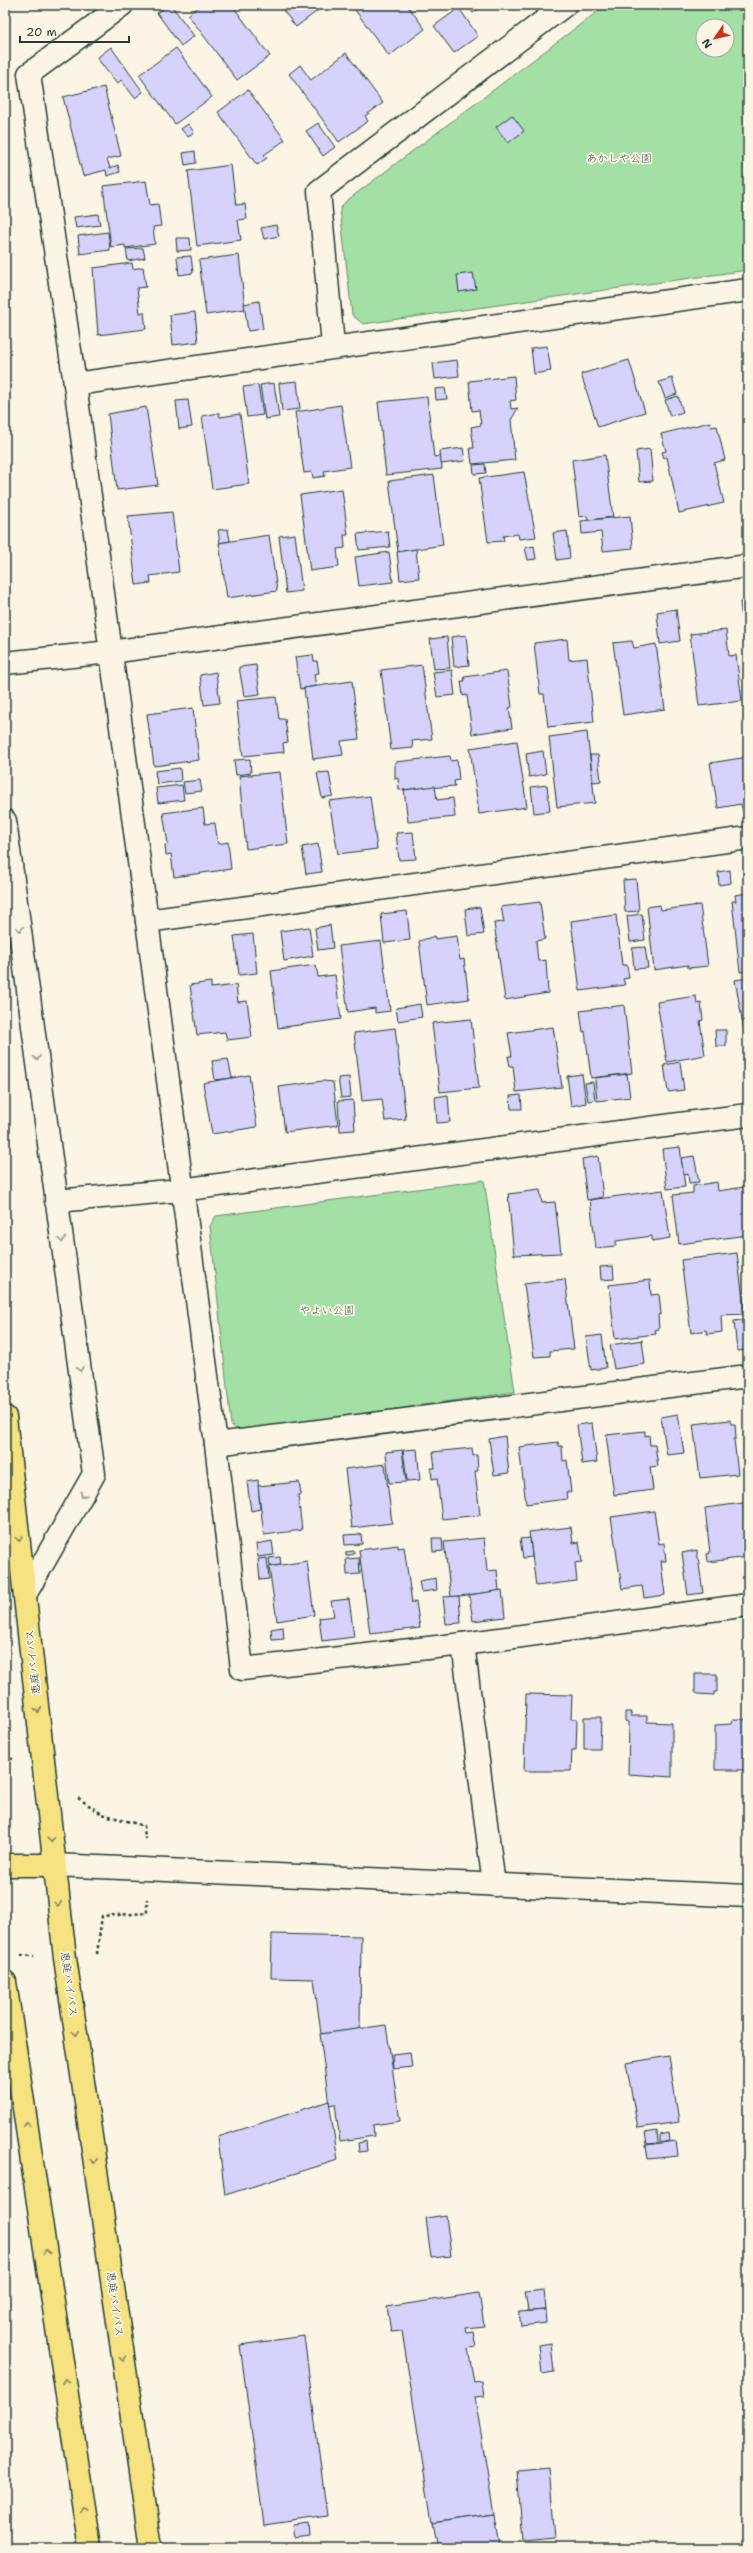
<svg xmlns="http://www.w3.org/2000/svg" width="753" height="2553" font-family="'Shantell Sans','Klee One',sans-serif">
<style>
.green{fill:#a4dfa6;stroke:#628e6d;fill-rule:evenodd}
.building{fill:#d6d2fb;stroke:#1f3d34}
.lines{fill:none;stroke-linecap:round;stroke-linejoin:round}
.street-casing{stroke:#1f3d34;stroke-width:25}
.secondary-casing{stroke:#1f3d34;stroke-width:25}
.primary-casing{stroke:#1f3d34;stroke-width:25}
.highway-casing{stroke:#1f3d34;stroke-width:25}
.path{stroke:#1f3d34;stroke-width:2.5;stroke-dasharray:3 3;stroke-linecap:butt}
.street{stroke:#fcf5e5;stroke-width:22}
.secondary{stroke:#fcf5e5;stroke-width:22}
.primary{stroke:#f7e281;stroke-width:22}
.highway{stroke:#f7e281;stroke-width:22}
.oneway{stroke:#8e998c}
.oneway2{stroke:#808757}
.labels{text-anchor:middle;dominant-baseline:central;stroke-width:3.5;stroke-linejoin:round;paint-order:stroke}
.park-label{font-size:11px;fill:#3a5d4b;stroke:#fcf5e5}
.street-label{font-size:11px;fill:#1f3d34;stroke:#fcf5e5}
</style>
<rect width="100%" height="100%" fill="#fcf5e5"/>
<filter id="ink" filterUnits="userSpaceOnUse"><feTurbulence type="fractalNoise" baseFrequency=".025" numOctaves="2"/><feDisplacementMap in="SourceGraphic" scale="8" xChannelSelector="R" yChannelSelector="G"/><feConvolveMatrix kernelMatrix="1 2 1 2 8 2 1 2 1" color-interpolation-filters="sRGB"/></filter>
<g filter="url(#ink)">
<g class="green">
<path d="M606 5H748V270L363 324 352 315 340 209 345 202ZM703 26H727V50H703Z"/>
<polygon points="484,1180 515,1392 240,1431 231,1425 210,1226 216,1216"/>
</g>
<g class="building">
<polygon points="168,5 171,5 194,36 181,46 157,13"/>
<polygon points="201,5 232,5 270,56 237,80 188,15"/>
<polygon points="279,5 325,5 296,27"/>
<polygon points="334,5 343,5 337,9"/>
<polygon points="354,5 407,5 425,29 389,56 352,6"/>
<polygon points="467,5 484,5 473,13"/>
<polygon points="459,8 478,36 454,53 434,26"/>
<polygon points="111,47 143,92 135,98 121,80 117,84 97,58"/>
<polygon points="176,48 212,97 175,124 139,75"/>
<polygon points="346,53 383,103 365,116 368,121 339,142 289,74 300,65 311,80"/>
<polygon points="104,87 121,156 107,159 110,168 118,165 120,172 107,176 106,170 83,176 63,97"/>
<polygon points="248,90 285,140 264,155 267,158 257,165 218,112"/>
<polygon points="512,115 524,131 508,143 496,127"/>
<polygon points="318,123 335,147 323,156 306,131"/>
<polygon points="188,124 194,132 188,137 181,129"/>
<polygon points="195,151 196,163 185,165 183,153"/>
<polygon points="231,165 236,205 245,204 247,219 238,220 241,240 197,246 188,171"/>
<polygon points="146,181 150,205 158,204 161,226 153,227 155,244 125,248 125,245 111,247 103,186"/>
<polygon points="98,214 100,225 76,228 74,217"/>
<polygon points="276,225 279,236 264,239 261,228"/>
<polygon points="108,232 110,250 80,254 78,236"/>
<polygon points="176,238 190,238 191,250 177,251"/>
<polygon points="143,248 145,258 128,261 126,249"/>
<polygon points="239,255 245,309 206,315 199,260"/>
<polygon points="191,256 193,273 179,275 177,257"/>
<polygon points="132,263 133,269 143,267 146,287 137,288 140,313 144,312 146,329 98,335 93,268"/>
<polygon points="473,273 476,289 459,292 457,275"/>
<polygon points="259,301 263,329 248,331 244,304"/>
<polygon points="195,312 198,342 173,345 170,315"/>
<polygon points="547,346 551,371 534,374 531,348"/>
<polygon points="457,360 459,376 435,379 433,363"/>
<polygon points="629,360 645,412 598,427 581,374"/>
<polygon points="514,376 516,400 510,401 511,409 518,408 511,420 515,460 472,464 470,448 474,448 471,427 481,425 479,410 472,411 469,381"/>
<polygon points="672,378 677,394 665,398 659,382"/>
<polygon points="297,381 300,409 282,411 279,383"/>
<polygon points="274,383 279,417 265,419 260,385"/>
<polygon points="258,385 263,415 247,417 243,387"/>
<polygon points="445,388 447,399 436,400 435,389"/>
<polygon points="678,396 683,412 670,416 665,400"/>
<polygon points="427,397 434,457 441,456 442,469 386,475 378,402"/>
<polygon points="188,400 192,427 179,429 176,401"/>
<polygon points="341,405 350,467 324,471 325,476 313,478 312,472 304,473 295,412"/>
<polygon points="146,407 158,485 117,490 108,414"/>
<polygon points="219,413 220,417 240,414 249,484 212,489 202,416"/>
<polygon points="710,422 711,427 717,426 725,460 714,463 724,503 679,513 667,457 664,458 662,452 666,451 661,434"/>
<polygon points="463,448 465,461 441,464 440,451"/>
<polygon points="650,449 653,481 639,482 636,451"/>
<polygon points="605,455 613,517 588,520 587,516 579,517 572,460"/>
<polygon points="485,464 486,473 474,474 473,465"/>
<polygon points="524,472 536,537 519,539 518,534 503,536 504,541 488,542 479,478"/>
<polygon points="434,475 443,545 398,552 389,481"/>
<polygon points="342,489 348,535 344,535 345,548 337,549 339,567 310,571 300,495"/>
<polygon points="172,512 179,572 150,576 151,583 136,585 128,516"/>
<polygon points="630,516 633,548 603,551 601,532 582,534 581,521"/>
<polygon points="228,529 230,541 220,543 218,530"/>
<polygon points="388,531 390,547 359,550 357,534"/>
<polygon points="567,531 570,558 557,560 553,533"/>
<polygon points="295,534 302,591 286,593 279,536"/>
<polygon points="269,535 277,591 227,598 219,543"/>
<polygon points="534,546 536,559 528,560 525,548"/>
<polygon points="416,549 419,578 400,580 397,552"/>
<polygon points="389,552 393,582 359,586 355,557"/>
<polygon points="748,601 748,640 744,640 740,602"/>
<polygon points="676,609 680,641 660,644 657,612"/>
<polygon points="726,630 729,656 736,655 742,701 699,706 690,634"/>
<polygon points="466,635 469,665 454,667 451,637"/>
<polygon points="447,637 450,668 434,669 430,639"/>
<polygon points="567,639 569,660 587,658 594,722 548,727 544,694 540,694 534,643"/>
<polygon points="632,641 634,648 656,644 665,709 623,715 613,643"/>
<polygon points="313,655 314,661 317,661 319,673 314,674 316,686 300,689 295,657"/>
<polygon points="256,665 260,694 244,696 239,667"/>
<polygon points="422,665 432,739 412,741 413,748 391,750 381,670"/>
<polygon points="452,670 455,695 437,697 433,672"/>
<polygon points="507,671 512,707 509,708 512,728 472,734 467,695 463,696 461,681 465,681 464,677"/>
<polygon points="216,672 220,703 204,705 200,675"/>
<polygon points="352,681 359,739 341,741 343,755 313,759 304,688"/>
<polygon points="276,697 279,719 285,719 288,742 283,743 284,752 243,756 236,701"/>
<polygon points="193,708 199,760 154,766 147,714"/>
<polygon points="587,732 595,803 557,807 549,737"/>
<polygon points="517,741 527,807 479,814 470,748"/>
<polygon points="543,751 546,774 529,777 526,754"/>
<polygon points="590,755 598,755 601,781 593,782"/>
<polygon points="450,756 451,761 457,760 459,780 454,781 455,786 399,790 398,778 395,779 395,762"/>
<polygon points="748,757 748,812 743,812 741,804 718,808 710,763"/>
<polygon points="250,759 251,773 236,775 234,760"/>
<polygon points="180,768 181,781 157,784 155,771"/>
<polygon points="280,772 288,844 246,849 239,776"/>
<polygon points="329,772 333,796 322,798 317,773"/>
<polygon points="200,780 202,791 185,793 183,782"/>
<polygon points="182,785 184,800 158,803 156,788"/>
<polygon points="547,785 550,811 534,813 531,787"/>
<polygon points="435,786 437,800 453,798 455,817 408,822 404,790"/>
<polygon points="370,796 377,849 338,854 329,801"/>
<polygon points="203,808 205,824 215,823 218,844 228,842 231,869 174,877 171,854 166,855 165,845 168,844 163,813"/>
<polygon points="413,832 416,859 399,860 396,833"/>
<polygon points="318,844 322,872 306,874 302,847"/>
<polygon points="730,870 731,883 719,885 718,872"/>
<polygon points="636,879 639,911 625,912 623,880"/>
<polygon points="748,893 748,971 740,972 732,901 736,901 735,895"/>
<polygon points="540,902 545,939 536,941 538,961 546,960 548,993 505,1000 494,923 504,922 501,907"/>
<polygon points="660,905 661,910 700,905 708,966 688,968 688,965 654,970 647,907"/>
<polygon points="480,907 484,934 468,936 465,909"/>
<polygon points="407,911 410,940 384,943 381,914"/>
<polygon points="642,914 645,940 630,942 627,916"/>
<polygon points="616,915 622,965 627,965 629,978 623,979 625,985 580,991 571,921"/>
<polygon points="330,925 333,948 318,950 315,928"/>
<polygon points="309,927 313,956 284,961 280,931"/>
<polygon points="253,934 257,973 239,975 234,936"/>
<polygon points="435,936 435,939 457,936 460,960 464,959 469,999 427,1005 419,941"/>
<polygon points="381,941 390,1011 375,1013 375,1008 348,1012 339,946"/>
<polygon points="645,947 648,968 634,969 632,948"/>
<polygon points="316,965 318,977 335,975 341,1019 278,1028 271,971"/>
<polygon points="748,978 748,1047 747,1047 735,980"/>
<polygon points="211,982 211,988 236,985 238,1002 247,1001 252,1037 227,1040 225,1032 197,1035 190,985"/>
<polygon points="696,996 697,1004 701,1003 703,1020 700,1021 705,1055 667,1062 657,1002"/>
<polygon points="420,1004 422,1017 398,1021 396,1008"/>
<polygon points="624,1005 632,1073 591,1078 585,1031 583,1032 580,1011"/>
<polygon points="471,1019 479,1088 440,1092 432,1023"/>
<polygon points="553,1027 562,1087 516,1092 513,1066 510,1066 508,1056 512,1056 508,1033"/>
<polygon points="395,1028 406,1119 385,1121 382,1099 362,1101 354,1033"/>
<polygon points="715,1030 726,1030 726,1046 716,1046"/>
<polygon points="228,1059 232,1078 215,1080 212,1061"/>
<polygon points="680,1062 684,1090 668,1092 664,1065"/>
<polygon points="582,1074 586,1103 571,1106 567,1076"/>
<polygon points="627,1074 630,1097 597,1101 595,1078"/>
<polygon points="249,1075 257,1127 212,1134 203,1083"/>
<polygon points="349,1077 351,1097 341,1098 338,1078"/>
<polygon points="323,1081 333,1082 338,1125 285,1132 279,1087"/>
<polygon points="593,1082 595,1100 588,1101 585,1083"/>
<polygon points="448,1095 450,1122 437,1123 435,1097"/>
<polygon points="521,1095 522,1109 511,1109 510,1096"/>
<polygon points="353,1100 355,1130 340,1131 338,1101"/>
<polygon points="680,1147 685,1187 667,1189 662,1149"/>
<polygon points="598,1156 603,1197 587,1200 582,1159"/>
<polygon points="694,1156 699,1182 689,1183 688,1174 684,1175 681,1158"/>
<polygon points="717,1182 718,1191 744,1187 748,1235 679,1244 673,1195 693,1193 693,1186"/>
<polygon points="540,1190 542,1203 555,1202 561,1253 514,1255 508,1194"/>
<polygon points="663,1190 670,1238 652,1241 652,1236 616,1241 616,1246 596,1248 590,1200"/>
<polygon points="737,1253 745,1314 721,1315 722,1332 707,1334 706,1330 691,1333 681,1260"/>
<polygon points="613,1266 614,1279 601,1280 600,1267"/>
<polygon points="565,1279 574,1349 550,1351 550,1356 534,1357 524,1284"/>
<polygon points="650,1280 651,1295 659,1294 661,1314 658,1315 659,1329 655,1330 656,1334 615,1339 609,1285"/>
<polygon points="748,1319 748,1350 737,1351 734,1321"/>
<polygon points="602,1335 606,1368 591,1370 586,1337"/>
<polygon points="642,1340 645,1364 614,1369 610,1345"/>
<polygon points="678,1414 684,1453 667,1455 661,1417"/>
<polygon points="730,1420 731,1424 735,1424 736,1439 734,1439 738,1474 700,1478 693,1424"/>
<polygon points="592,1423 597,1462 582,1464 577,1425"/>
<polygon points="645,1431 645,1436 649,1435 650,1445 655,1445 658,1466 650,1467 653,1490 614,1495 606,1435"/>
<polygon points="505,1436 509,1473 494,1475 489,1439"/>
<polygon points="558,1442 559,1446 562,1446 563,1461 567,1460 571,1492 566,1492 567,1499 526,1504 519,1447"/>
<polygon points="472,1448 473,1456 477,1455 478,1471 475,1471 480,1515 442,1519 437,1478 432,1479 431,1468 435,1468 433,1452"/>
<polygon points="417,1449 420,1480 407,1481 403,1450"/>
<polygon points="402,1450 406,1482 389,1483 386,1452"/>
<polygon points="385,1464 392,1523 352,1528 345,1469"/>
<polygon points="258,1480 260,1509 251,1511 247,1482"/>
<polygon points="299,1482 301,1494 298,1495 302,1530 264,1535 258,1486"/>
<polygon points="743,1503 748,1557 708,1562 707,1554 710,1553 705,1508"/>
<polygon points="654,1511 659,1544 664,1543 666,1561 661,1561 665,1595 644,1598 642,1586 622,1589 611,1517"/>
<polygon points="571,1527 573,1543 579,1542 582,1562 575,1563 577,1581 536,1586 529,1532"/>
<polygon points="361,1534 362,1544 345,1545 344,1535"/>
<polygon points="432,1538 442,1538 443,1551 433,1552"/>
<polygon points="484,1538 487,1571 497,1570 499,1591 451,1597 444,1542"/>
<polygon points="530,1538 532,1557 523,1558 520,1539"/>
<polygon points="272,1541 274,1555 258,1557 256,1544"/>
<polygon points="398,1545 398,1548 404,1547 412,1603 416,1602 420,1628 370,1634 359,1550"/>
<polygon points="697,1550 703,1593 688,1595 682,1553"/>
<polygon points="354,1551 354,1554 346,1556 346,1552"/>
<polygon points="280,1557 281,1565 270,1566 269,1558"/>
<polygon points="267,1558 269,1579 260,1580 258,1559"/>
<polygon points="359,1558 360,1574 347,1575 346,1559"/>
<polygon points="307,1561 314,1615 277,1621 269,1567"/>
<polygon points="436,1578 437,1590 421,1592 419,1581"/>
<polygon points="502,1590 505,1617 473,1621 469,1595"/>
<polygon points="459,1596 461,1623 446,1624 443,1597"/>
<polygon points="349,1599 354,1637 322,1641 319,1618 334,1616 331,1601"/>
<polygon points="283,1627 284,1639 272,1640 271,1629"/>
<polygon points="695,1674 717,1674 717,1692 714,1692 714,1695 698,1694 695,1692"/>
<polygon points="526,1694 572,1695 571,1719 577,1719 576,1750 572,1750 571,1771 524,1771"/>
<polygon points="625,1712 632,1712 631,1716 647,1716 647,1722 672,1723 672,1777 628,1774 629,1722 625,1721"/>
<polygon points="584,1717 601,1717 600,1749 584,1749"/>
<polygon points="733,1719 748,1720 748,1770 715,1770 715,1725 732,1724"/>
<polygon points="272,1934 361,1936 360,2029 321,2034 314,1979 271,1978"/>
<polygon points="386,2025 400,2121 373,2125 374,2136 340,2141 335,2104 329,2105 320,2034"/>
<polygon points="410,2052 412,2067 393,2069 392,2054"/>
<polygon points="669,2056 679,2122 638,2128 626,2063"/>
<polygon points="329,2101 338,2160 225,2195 218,2137"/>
<polygon points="657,2131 658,2143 647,2144 645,2133"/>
<polygon points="669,2133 670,2141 660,2143 660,2135"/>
<polygon points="366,2141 367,2151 359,2152 358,2143"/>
<polygon points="676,2141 678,2156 648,2159 646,2145"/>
<polygon points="446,2215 451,2256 431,2258 426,2218"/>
<polygon points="544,2290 546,2310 528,2311 525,2292"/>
<polygon points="479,2293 484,2326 465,2328 466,2333 473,2332 476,2347 468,2348 474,2382 482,2381 484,2396 475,2397 494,2514 432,2523 402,2331 391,2332 387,2307"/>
<polygon points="546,2310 547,2323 521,2326 519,2312"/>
<polygon points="304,2336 327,2516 264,2525 240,2345"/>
<polygon points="551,2343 554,2372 542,2374 539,2345"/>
<polygon points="549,2468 555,2539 523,2542 517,2471"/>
<polygon points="494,2514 499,2548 437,2548 432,2523"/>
<polygon points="309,2524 310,2536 295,2538 293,2526"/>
</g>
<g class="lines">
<defs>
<g id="street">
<polyline points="122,5 29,74 75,384 147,921 216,1444 242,1669 463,1644 748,1605"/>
<polyline points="333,346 319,191 565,5"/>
<polyline points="75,384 748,290"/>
<polyline points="5,663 110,652 748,566"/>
<polyline points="5,821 94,1474 26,1593"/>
<polyline points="147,921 748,838"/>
<polyline points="56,1201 181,1190 748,1115"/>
<polyline points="216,1444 748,1376"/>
<polyline points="463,1644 494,1885"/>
</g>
<polyline id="secondary" points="54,1865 748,1896"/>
<polyline id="primary" points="5,1865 54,1865"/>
<g id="highway">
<polyline points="5,1417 65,1958 151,2548"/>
<polyline points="5,1982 90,2548"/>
</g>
</defs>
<use href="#street" class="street-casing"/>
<use href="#secondary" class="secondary-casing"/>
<use href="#primary" class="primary-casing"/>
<use href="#highway" class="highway-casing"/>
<g class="path">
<polyline points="5,1758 13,1759"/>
<polyline points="78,1798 102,1814 144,1826 145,1839"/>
<polyline points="97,1954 102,1916 147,1913 147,1899"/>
<polyline points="21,1955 34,1956"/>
</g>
<use href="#street" class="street"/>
<use href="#secondary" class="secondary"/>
<use href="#primary" class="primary"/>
<use href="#highway" class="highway"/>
</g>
<defs><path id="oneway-chevron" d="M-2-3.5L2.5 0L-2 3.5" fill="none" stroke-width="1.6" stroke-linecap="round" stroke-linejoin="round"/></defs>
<g class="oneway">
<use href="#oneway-chevron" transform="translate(20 929) rotate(82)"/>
<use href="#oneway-chevron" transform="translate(37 1058) rotate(82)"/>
<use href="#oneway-chevron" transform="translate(62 1240) rotate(82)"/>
<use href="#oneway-chevron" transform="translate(80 1369) rotate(82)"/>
<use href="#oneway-chevron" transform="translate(83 1495) rotate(120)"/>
</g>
<g class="oneway2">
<use href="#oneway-chevron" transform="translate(19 1539) rotate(83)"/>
<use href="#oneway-chevron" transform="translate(38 1710) rotate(84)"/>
<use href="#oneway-chevron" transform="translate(51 1840) rotate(84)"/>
<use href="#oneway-chevron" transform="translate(58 1904) rotate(83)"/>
<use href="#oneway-chevron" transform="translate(76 2033) rotate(82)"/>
<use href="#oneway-chevron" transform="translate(26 2124) rotate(-99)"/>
<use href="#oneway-chevron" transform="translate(94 2161) rotate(82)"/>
<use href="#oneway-chevron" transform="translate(46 2252) rotate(-99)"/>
<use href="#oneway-chevron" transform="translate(123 2359) rotate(82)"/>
<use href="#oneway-chevron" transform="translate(65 2381) rotate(-99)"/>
<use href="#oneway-chevron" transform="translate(84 2509) rotate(-99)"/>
</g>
</g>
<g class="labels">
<g class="park-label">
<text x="619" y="158">あかしや公園</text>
<text x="327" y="1310">やよい公園</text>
</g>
<g class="street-label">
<text transform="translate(33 1662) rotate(-96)">恵庭バイパス</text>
<text transform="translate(69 1984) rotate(82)">恵庭バイパス</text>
<text transform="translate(115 2304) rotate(82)">恵庭バイパス</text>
</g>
</g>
<rect width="753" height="2553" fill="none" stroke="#fcf5e5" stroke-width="20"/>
<rect x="10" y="10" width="733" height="2533" fill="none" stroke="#1f3d34" stroke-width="1.5" filter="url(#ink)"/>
<g transform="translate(715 38) rotate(236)"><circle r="19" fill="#fcf5e5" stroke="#a4ab9e"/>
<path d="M0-3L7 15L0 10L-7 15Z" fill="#c8321e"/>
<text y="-6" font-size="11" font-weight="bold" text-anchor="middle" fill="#1f3d34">N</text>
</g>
<path d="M20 36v6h109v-6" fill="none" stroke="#1f3d34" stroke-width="2"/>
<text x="26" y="36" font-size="12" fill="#1f3d34" stroke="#fcf5e5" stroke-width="3" paint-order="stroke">20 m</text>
</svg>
